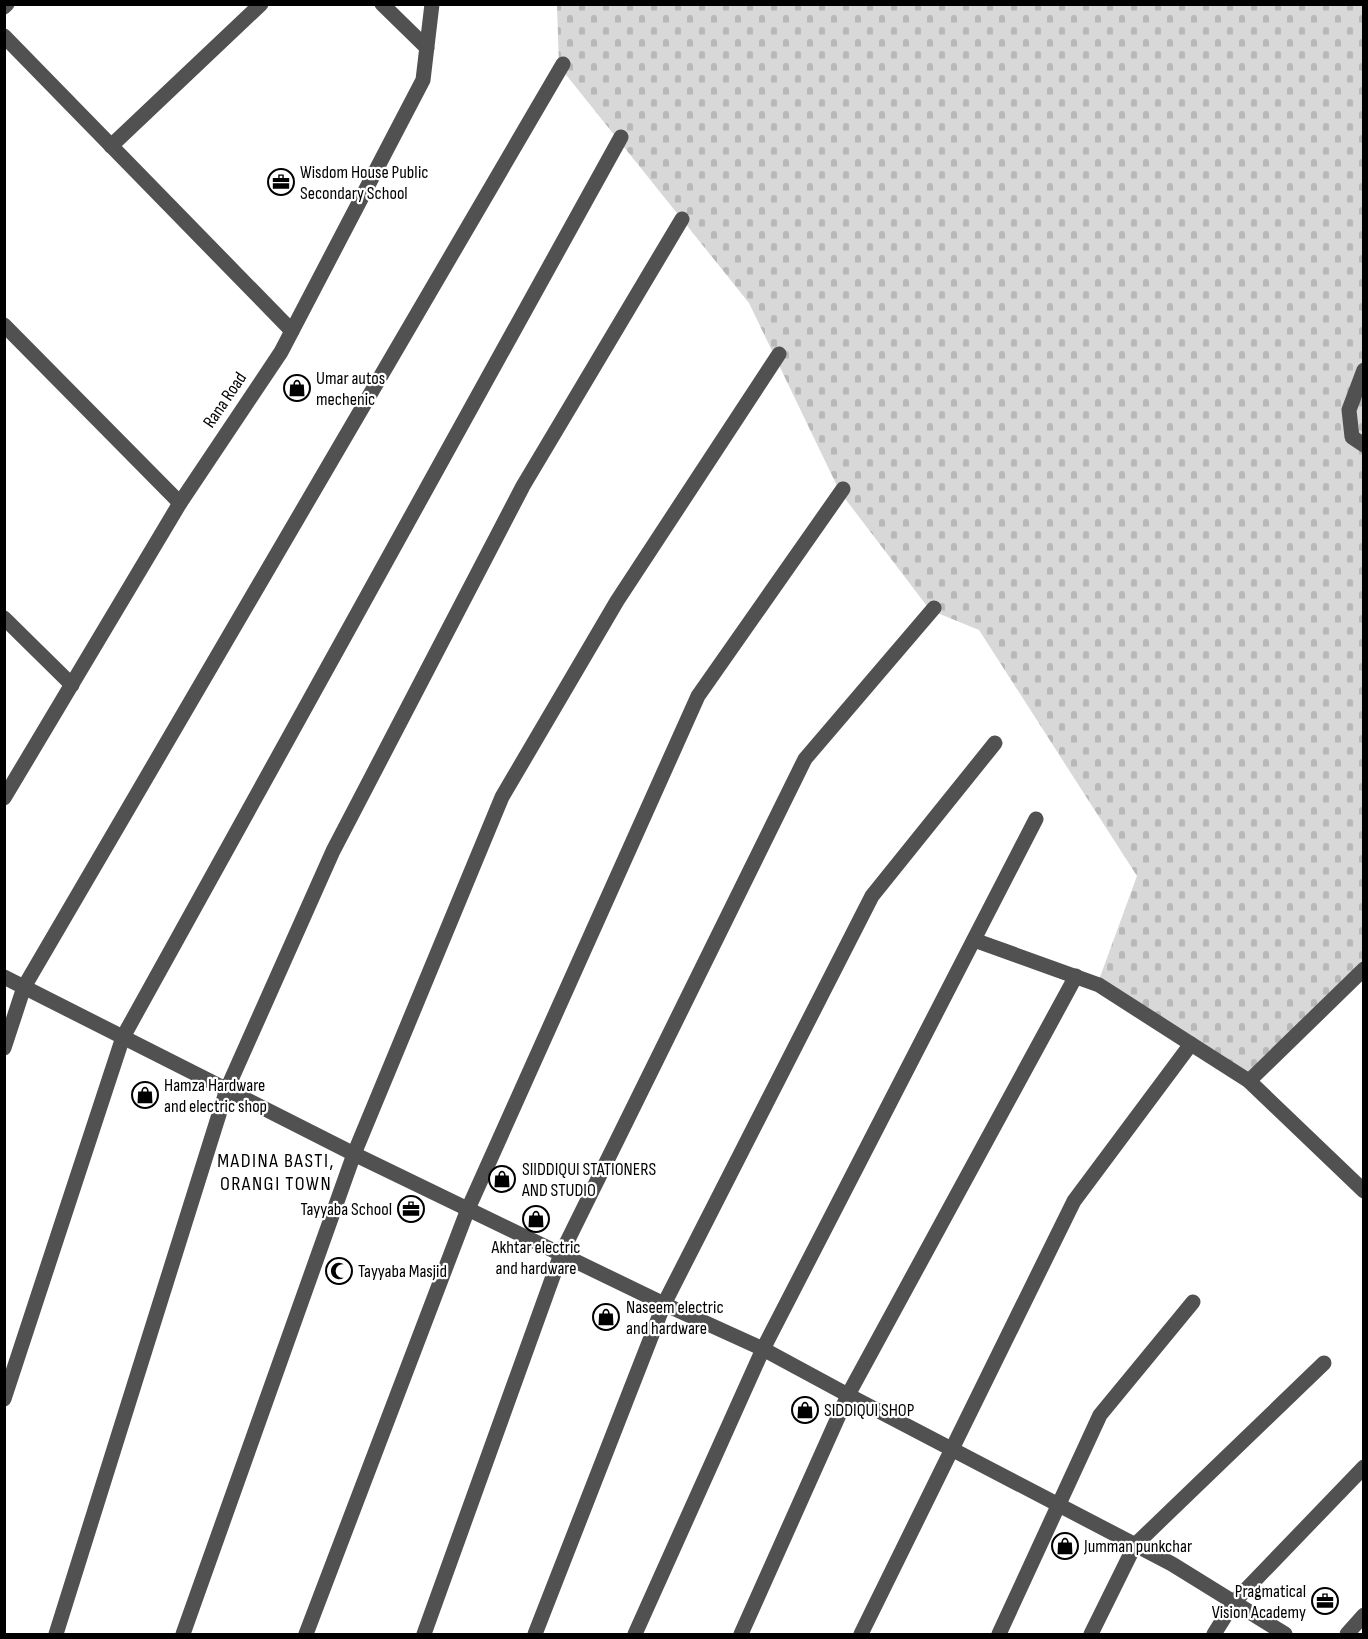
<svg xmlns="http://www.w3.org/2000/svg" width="1368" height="1639" font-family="'Sofia Sans Condensed',sans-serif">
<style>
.cemetery{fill:url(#cemetery-stones)}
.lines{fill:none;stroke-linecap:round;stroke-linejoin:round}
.minor{stroke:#515151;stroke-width:15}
.labels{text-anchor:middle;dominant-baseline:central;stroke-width:4.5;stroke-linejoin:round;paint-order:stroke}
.poi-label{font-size:18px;fill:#000;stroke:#fff;text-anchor:start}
.street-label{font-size:18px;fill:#000;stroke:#fff}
.neighbourhood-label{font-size:20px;letter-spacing:1.5px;fill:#000;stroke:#fff}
</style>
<defs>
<pattern id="cemetery-stones" width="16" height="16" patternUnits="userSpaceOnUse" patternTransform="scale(1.5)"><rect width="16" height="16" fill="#d8d8d8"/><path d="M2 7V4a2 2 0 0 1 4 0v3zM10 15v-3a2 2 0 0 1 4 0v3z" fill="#b8b8b8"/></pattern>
</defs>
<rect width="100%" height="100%" fill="#fff"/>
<polygon class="cemetery" points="557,5 1363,5 1363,968 1245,1084 1096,988 1137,876 979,630 930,610 840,492 749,303 559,66"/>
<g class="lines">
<g class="minor">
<polyline points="382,4 427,48"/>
<polyline points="4,7 7,4"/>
<polyline points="4,36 292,331"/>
<polyline points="111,146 261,4"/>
<polyline points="4,325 180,503"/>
<polyline points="1364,370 1349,410 1352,437 1364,445"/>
<polyline points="4,618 72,685"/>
<polyline points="4,798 180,503 281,352 423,80 432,4"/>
<polyline points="974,940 1099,985 1191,1044 1249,1081 1364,1191"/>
<polyline points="4,977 354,1154 664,1304 763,1349 848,1395 1172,1564 1285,1634"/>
<polyline points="4,1048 24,987 563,64"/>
<polyline points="1249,1081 1364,969"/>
<polyline points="4,1399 123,1037 621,137"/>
<polyline points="56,1634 227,1089 333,851 523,486 682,219"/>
<polyline points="183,1634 354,1154 502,797 617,601 779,354"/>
<polyline points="306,1634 468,1209 698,696 843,489"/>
<polyline points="424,1634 561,1254 805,759 934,608"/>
<polyline points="535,1634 664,1304 872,896 995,743"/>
<polyline points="635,1634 763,1349 1036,819"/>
<polyline points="741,1634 848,1395 1076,976"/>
<polyline points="861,1634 1074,1201 1191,1044"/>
<polyline points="999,1634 1100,1415 1193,1302"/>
<polyline points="1091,1634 1135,1545 1324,1363"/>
<polyline points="1214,1634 1234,1602 1364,1467"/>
<polyline points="1347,1634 1364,1615"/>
</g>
</g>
<defs>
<symbol id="office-ring" viewBox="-11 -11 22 22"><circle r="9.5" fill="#fff" stroke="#000" stroke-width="1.5"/><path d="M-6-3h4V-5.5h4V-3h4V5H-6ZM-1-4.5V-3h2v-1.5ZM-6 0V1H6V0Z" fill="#000"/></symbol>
<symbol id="shop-ring" viewBox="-11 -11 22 22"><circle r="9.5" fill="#fff" stroke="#000" stroke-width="1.5"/><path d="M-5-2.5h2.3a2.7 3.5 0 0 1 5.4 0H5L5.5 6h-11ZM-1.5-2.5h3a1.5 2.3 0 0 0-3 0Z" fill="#000"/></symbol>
<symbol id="mosque-ring" viewBox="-11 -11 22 22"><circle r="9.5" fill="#fff" stroke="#000" stroke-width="1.5"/><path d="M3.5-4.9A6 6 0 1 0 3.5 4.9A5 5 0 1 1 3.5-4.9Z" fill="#000"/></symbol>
</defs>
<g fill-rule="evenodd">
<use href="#office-ring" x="266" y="167" width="30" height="30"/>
<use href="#shop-ring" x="282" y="373" width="30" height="30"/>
<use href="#shop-ring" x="130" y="1080" width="30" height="30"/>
<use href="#shop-ring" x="487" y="1164" width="30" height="30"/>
<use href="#office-ring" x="396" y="1194" width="30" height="30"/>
<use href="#shop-ring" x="521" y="1204" width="30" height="30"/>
<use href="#mosque-ring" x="324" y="1256" width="30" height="30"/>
<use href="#shop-ring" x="591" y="1302" width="30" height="30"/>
<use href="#shop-ring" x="790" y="1395" width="30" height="30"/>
<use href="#shop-ring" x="1050" y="1531" width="30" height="30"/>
<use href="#office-ring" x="1310" y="1586" width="30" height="30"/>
</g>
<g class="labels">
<g class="poi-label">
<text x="300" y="172">Wisdom House Public<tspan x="300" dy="21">Secondary School</tspan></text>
<text x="316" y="378">Umar autos<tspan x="316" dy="21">mechenic</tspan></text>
<text x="164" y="1085">Hamza Hardware<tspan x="164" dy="21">and electric shop</tspan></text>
<text x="522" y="1169">SIIDDIQUI STATIONERS<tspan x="522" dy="21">AND STUDIO</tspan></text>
<text x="392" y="1209" text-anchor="end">Tayyaba School</text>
<text x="536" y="1247" text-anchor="middle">Akhtar electric<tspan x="536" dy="21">and hardware</tspan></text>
<text x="358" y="1271">Tayyaba Masjid</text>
<text x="626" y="1307">Naseem electric<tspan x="626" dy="21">and hardware</tspan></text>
<text x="824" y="1410">SIDDIQUI SHOP</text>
<text x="1084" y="1546">Jumman punkchar</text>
<text x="1306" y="1591" text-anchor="end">Pragmatical<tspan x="1306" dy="21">Vision Academy</tspan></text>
</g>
<g class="street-label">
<text transform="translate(225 400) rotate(-56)">Rana Road</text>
</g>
<g class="neighbourhood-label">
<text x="276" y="1161">MADINA BASTI,<tspan x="276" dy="23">ORANGI TOWN</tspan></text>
</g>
</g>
<rect width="1368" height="1639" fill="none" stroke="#000000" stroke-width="12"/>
</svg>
